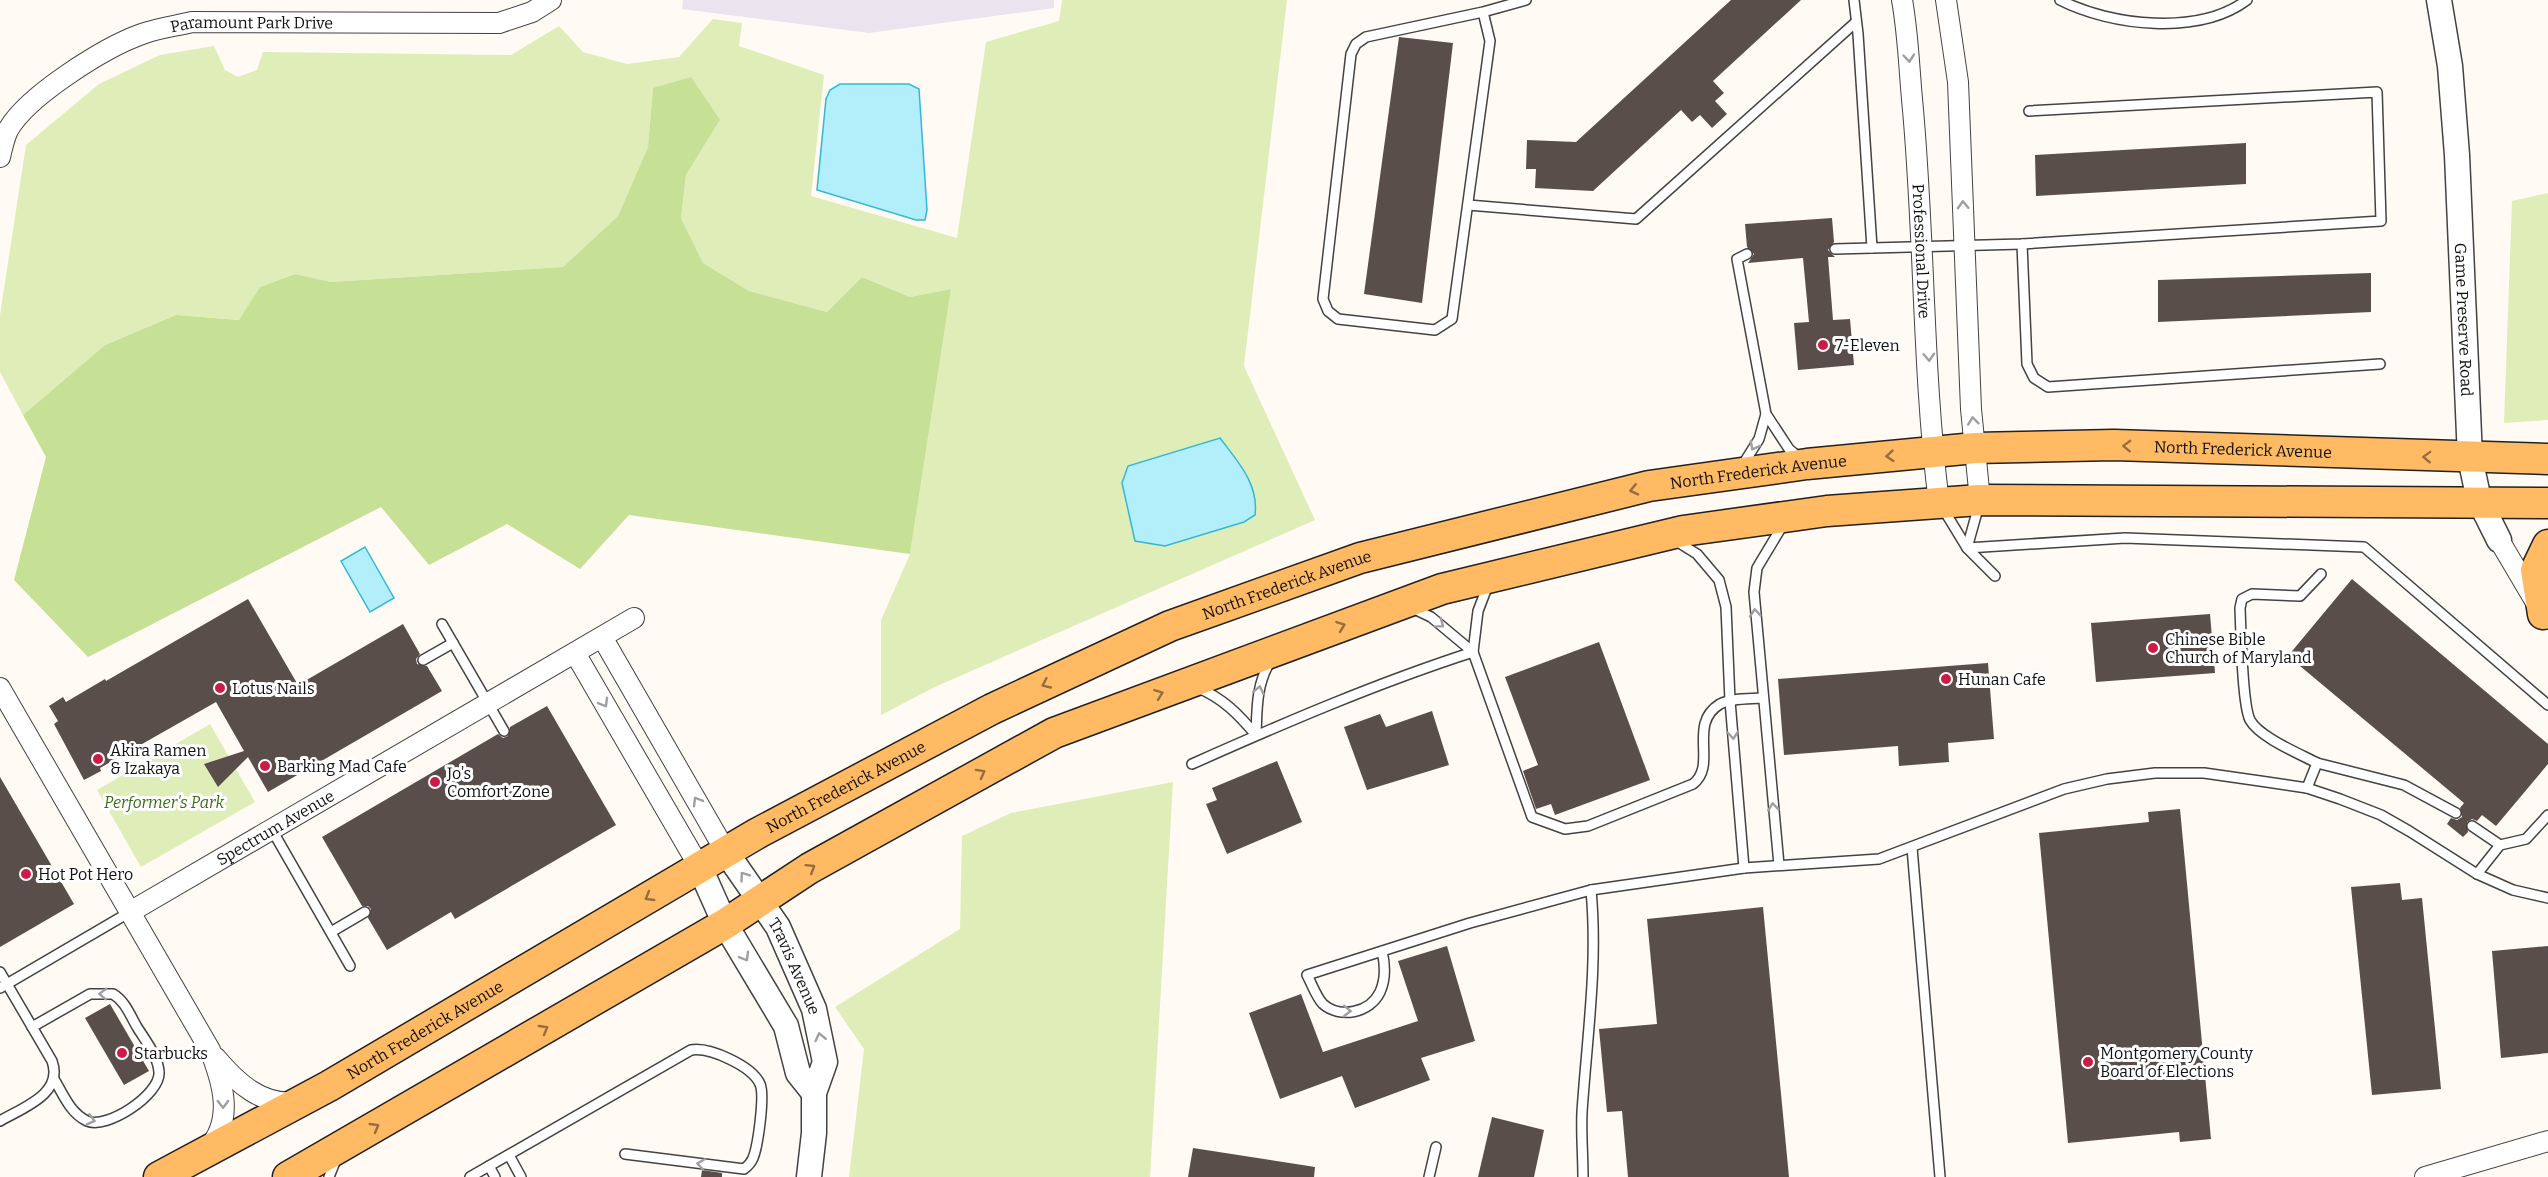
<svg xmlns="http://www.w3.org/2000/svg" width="2548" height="1177" font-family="Bitter,serif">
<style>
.industrial{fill:#ebe4ef}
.green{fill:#dfeeb8}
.forest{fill:#c6e096}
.water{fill:#b3eefb;stroke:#34b7d8;stroke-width:1.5}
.building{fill:#5a4e4b}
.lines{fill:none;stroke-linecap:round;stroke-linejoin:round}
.service-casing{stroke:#434343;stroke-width:12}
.minor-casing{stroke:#434343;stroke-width:22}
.tertiary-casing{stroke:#434343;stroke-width:27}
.primary-casing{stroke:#212121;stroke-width:33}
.service{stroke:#fff;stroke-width:9}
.minor{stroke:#fff;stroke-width:20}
.tertiary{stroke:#fff;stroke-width:24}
.primary{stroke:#ffba63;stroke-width:30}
.oneway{stroke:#9f9f9f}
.oneway2{stroke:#936e3e}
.poi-dot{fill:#cc1b47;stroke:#fff;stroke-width:2}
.labels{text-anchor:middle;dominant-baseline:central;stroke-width:6;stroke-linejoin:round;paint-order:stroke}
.street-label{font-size:16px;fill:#101010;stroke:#fff}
.poi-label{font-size:16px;fill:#101010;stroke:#fff;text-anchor:start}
.park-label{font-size:16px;font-style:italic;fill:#3c6e1a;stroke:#fff}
</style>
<rect width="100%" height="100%" fill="#fffaf3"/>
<polygon class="industrial" points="683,0 1054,0 1054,8 869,33 682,9"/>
<g class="green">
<polygon points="1062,0 1287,0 1244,366 1315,520 937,686 881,715 881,620 910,554 951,289 910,297 862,277 827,312 749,291 703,263 681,218 686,175 720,120 653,88 648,147 618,216 563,267 331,282 295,274 260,287 240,320 176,315 105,345 23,415 0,372 0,315 26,145 99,84 160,55 214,46 225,70 238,77 257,70 263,52 511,55 559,26 583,52 627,64 679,57 713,19 742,23 739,46 824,75 811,196 957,238 986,42 1059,21"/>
<polygon points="2548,193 2548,420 2504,423 2512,201"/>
<polygon points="210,724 255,802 141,867 97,790"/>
<polygon points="1173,782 1150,1177 849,1177 864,1049 835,1007 960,929 962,836 1011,813"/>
</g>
<polygon class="forest" points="691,77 720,120 686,175 681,218 703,263 749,291 827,312 862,277 910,297 951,289 910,554 629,515 580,569 507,524 429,565 381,507 88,657 14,580 46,457 23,415 105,345 176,315 239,320 260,287 295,274 331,282 563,267 618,216 648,147 653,88"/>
<g class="water">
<polygon points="840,84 909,84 919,89 927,210 925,220 916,220 817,190 826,99 830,90"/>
<path d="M1220 438C1238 462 1259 484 1255 515L1244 522 1165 546 1135 541 1122 483 1128 466Z"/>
<polygon points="365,547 394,598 370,612 341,561"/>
</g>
<g class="building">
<polygon points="1731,0 1801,0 1713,81 1724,93 1715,101 1727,114 1712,128 1700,115 1692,122 1681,110 1593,191 1535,188 1536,169 1526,169 1527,140 1576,142"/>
<polygon points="1399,37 1453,43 1422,303 1364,294"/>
<polygon points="2246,143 2246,184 2036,196 2035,155"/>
<polygon points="1832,218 1834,242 1828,250 1835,257 1828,257 1833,320 1850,319 1854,365 1798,370 1794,323 1809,322 1803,258 1748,263 1754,254 1747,247 1745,224"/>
<polygon points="2371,273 2371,312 2158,322 2158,280"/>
<polygon points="2352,579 2548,744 2548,764 2496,826 2482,815 2477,821 2472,819 2467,822 2468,832 2463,837 2447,824 2451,818 2457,820 2462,817 2460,808 2464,803 2288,656"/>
<polygon points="248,599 298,685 403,624 420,654 416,659 417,664 427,666 442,691 268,792 248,757 218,787 204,764 244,751 216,702 100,768 101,771 84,780 54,724 58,721 49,706 63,697 66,702 105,679 106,681"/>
<polygon points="2210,614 2215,673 2096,682 2091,623"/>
<polygon points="1599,642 1650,780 1555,815 1551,804 1536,809 1523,771 1538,765 1505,677"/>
<polygon points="1988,663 1994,739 1948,743 1949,762 1899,766 1898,746 1784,755 1778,679"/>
<polygon points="547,706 616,825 455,919 451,912 387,950 368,918 371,909 368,906 362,906 322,837 498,734 503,738 508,736 510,727"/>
<polygon points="1432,711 1449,765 1367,790 1344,727 1380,714 1386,727"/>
<polygon points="1277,761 1302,822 1227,854 1206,804 1217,800 1212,788"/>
<polygon points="0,777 74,904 0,947"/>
<polygon points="2180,809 2211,1139 2180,1142 2179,1132 2068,1143 2039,833 2149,822 2148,812"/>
<polygon points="2400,883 2402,900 2422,898 2441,1089 2372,1095 2351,887"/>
<polygon points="1763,907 1789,1177 1628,1177 1622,1111 1607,1112 1599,1029 1657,1024 1647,919"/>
<polygon points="1447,946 1475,1041 1421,1058 1430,1080 1355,1108 1342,1076 1280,1099 1249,1013 1301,994 1323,1052 1418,1021 1398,961"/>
<polygon points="2548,946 2548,1053 2501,1058 2492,951"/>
<polygon points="110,1004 149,1071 124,1085 85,1018"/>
<polygon points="1492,1117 1544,1130 1534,1177 1478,1177"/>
<polygon points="1193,1148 1315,1167 1314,1177 1188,1177"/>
<polygon points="702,1170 722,1173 722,1177 701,1177"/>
</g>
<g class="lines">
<defs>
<g id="service">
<polyline points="1854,0 1858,34 1872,248 2022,244 2381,221 2377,92 2029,111"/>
<path d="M2060 0C2111 26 2199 36 2247 0"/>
<polyline points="1483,12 1366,37 1356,44 1351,54 1323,299 1328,311 1338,319 1435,330 1452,319 1490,41 1483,12 1526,0"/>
<polyline points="1468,205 1636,219 1856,22"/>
<polyline points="2022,244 2027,364 2034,378 2048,387 2380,364"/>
<polyline points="1835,249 1872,248"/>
<polyline points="1747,254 1737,259 1766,414 1789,449 1801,459"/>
<polyline points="1742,466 1759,439 1766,414"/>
<polyline points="1979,505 1967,548 2125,538 2364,547 2548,705"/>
<polyline points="1942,507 1967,548 1995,576"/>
<polyline points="1676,541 1697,554 1719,580 1726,607 1730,701 1744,868"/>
<polyline points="1412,608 1431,617 1473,652"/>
<polyline points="442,624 504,731"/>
<polyline points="1473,652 1478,611 1488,585"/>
<polyline points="423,660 453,643"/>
<path d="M1198 688C1223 698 1239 715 1256 735"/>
<path d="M1256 735C1257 710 1256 685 1270 662"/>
<path d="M2317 763C2300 754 2259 737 2250 720 2242 704 2241 629 2240 608L2242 599 2252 594 2300 596 2321 574"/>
<path d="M1192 764C1284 723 1377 683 1473 652L1532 817 1565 829 1588 826 1693 784C1718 765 1687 724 1720 704 1731 698 1749 699 1762 698"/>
<polyline points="2307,788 2317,763 2404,785 2456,813"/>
<polyline points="2472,826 2500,845"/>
<polyline points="272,830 350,966"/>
<polyline points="1912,848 1940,1177"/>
<polyline points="1779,865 1754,592 1757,568 1784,523"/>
<polyline points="2477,874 2500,845 2526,839 2548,815"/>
<polyline points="331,932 365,912"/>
<path d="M1382 951C1385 964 1386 979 1380 992 1370 1013 1340 1019 1323 1004 1316 997 1312 984 1307 975L1470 923 1591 890 1744 868 1879 859 2064 789 2107 779 2155 773H2204L2260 781 2307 788 2340 799 2381 815 2409 831 2477 874 2513 890 2548 898"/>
<path d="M0 972 52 1061C64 1094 22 1108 0 1121"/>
<polyline points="0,988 130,912"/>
<path d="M32 1027 90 994H113C125 1001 130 1015 137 1027 145 1040 158 1056 159 1072 161 1094 107 1130 87 1121 70 1113 63 1094 54 1079"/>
<polyline points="509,1155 521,1177"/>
<polyline points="489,1166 495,1177"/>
<polyline points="329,1177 337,1157"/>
<path d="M470 1177 691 1050C710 1047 752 1066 760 1084 765 1095 758 1146 753 1158 751 1163 748 1166 744 1169L625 1154"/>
<polyline points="1429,1177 1436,1147"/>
<path d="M1583 1177C1583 1155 1581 1134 1582 1112 1587 1037 1598 965 1591 890"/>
</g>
<g id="minor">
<path id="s1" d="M1902 0C1908 33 1909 66 1912 99 1925 234 1922 369 1939 503"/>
<polyline points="1946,0 1958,82 1971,409 1980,500"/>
<path id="s2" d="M0 157C2 148 4 139 8 130 27 96 105 47 142 34 158 28 176 26 192 22L499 23 532 12 551 0"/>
<polyline points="2499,540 2538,606"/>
<polyline points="602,637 726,852"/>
<polyline points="575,653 700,868"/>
<path d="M0 688 210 1050C223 1083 234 1120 208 1149"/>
<path id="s3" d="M130 912 634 618"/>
<path d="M216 1058C237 1083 262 1106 296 1102"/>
<polyline points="2425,1177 2548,1141"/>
</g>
<g id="tertiary">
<path id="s4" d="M2439 0 2450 66 2457 155 2470 458 2479 500 2499 540"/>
<path id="s5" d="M726 852 778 927 814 1009 825 1062 814 1093V1133L809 1177"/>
<polyline points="700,868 725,924 786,1026 798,1073 814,1093"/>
</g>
<g id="primary">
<polyline points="2543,614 2536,570 2548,545"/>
<path id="s6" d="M159 1177 329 1086 758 833 992 709 1170 626 1360 558 1649 486 1807 464 1975 448 2114 445 2548 459"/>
<polyline points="288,1177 725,924 810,868 1054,733 1442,589 1683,531 1827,511 1980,500 2548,503"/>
</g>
</defs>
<use href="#service" class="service-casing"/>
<use href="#minor" class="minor-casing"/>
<use href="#tertiary" class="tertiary-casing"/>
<use href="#primary" class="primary-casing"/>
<use href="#service" class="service"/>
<use href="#minor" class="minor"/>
<use href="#tertiary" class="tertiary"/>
<use href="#primary" class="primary"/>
</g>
<defs><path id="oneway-chevron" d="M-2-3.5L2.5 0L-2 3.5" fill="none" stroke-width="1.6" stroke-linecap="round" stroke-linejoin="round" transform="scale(1.5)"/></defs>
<g class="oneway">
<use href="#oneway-chevron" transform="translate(1909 58) rotate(85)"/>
<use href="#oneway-chevron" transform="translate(1963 205) rotate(-92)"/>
<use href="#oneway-chevron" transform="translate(1929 357) rotate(87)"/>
<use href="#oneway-chevron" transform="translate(1973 421) rotate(-96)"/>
<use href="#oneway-chevron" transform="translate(1754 446) rotate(119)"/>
<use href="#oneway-chevron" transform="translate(1755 613) rotate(-95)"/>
<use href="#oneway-chevron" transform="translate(1440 624) rotate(37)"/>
<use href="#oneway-chevron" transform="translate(1259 690) rotate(-78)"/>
<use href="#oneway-chevron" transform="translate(604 703) rotate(60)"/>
<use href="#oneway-chevron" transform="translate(1733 735) rotate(85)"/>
<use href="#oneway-chevron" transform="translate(697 801) rotate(-120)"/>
<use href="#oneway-chevron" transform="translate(1773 807) rotate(-96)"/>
<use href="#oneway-chevron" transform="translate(744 876) rotate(-126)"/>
<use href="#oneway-chevron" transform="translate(745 957) rotate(60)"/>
<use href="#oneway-chevron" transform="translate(103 994) rotate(-178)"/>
<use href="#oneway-chevron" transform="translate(1347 1011) rotate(1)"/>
<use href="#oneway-chevron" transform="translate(820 1037) rotate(-103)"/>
<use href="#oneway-chevron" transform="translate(223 1104) rotate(89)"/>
<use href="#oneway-chevron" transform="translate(91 1120) rotate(14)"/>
<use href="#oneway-chevron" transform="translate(701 1164) rotate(-172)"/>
</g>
<g class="oneway2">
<use href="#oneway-chevron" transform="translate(2127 446) rotate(-178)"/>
<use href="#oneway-chevron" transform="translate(1890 456) rotate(175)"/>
<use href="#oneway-chevron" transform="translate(2427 457) rotate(-178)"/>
<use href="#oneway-chevron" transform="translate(1634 490) rotate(167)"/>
<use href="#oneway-chevron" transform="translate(1341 626) rotate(-20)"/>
<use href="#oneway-chevron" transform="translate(1046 684) rotate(155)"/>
<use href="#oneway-chevron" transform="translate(1159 694) rotate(-20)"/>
<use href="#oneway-chevron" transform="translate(981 773) rotate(-29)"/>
<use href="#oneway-chevron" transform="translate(811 868) rotate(-32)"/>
<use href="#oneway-chevron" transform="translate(649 897) rotate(150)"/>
<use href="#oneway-chevron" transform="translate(544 1029) rotate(-30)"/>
<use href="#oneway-chevron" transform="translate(375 1127) rotate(-30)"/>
</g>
<g class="poi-dot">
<circle cx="1823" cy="345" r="6"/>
<circle cx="2153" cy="648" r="6"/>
<circle cx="1946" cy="679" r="6"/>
<circle cx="220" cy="688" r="6"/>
<circle cx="98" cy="759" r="6"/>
<circle cx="265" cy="766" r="6"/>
<circle cx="435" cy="782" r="6"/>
<circle cx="26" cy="874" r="6"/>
<circle cx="122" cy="1053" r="6"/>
<circle cx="2088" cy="1062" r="6"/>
</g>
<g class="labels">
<g class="street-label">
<text stroke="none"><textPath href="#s2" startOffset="306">Paramount Park Drive</textPath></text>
<text stroke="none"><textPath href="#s1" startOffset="252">Professional Drive</textPath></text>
<text stroke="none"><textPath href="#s4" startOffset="321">Game Preserve Road</textPath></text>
<text stroke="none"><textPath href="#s6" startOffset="2248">North Frederick Avenue</textPath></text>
<text stroke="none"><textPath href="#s6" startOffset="1762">North Frederick Avenue</textPath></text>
<text stroke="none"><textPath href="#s6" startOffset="1276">North Frederick Avenue</textPath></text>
<text stroke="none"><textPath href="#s6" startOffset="790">North Frederick Avenue</textPath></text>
<text stroke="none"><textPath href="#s3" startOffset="168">Spectrum Avenue</textPath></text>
<text stroke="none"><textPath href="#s5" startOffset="134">Travis Avenue</textPath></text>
<text stroke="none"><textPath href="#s6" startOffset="304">North Frederick Avenue</textPath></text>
</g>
<g class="poi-label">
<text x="1835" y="345">7-Eleven</text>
<text x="2165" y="639">Chinese Bible<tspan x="2165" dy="18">Church of Maryland</tspan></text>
<text x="1958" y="679">Hunan Cafe</text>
<text x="232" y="688">Lotus Nails</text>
<text x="110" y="750">Akira Ramen<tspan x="110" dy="18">&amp; Izakaya</tspan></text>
<text x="277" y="766">Barking Mad Cafe</text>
<text x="447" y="773">Jo's<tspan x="447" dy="18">Comfort Zone</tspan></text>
<text x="38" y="874">Hot Pot Hero</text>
<text x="134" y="1053">Starbucks</text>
<text x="2100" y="1053">Montgomery County<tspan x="2100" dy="18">Board of Elections</tspan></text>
</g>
<g class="park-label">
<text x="164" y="802">Performer's Park</text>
</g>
</g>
</svg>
